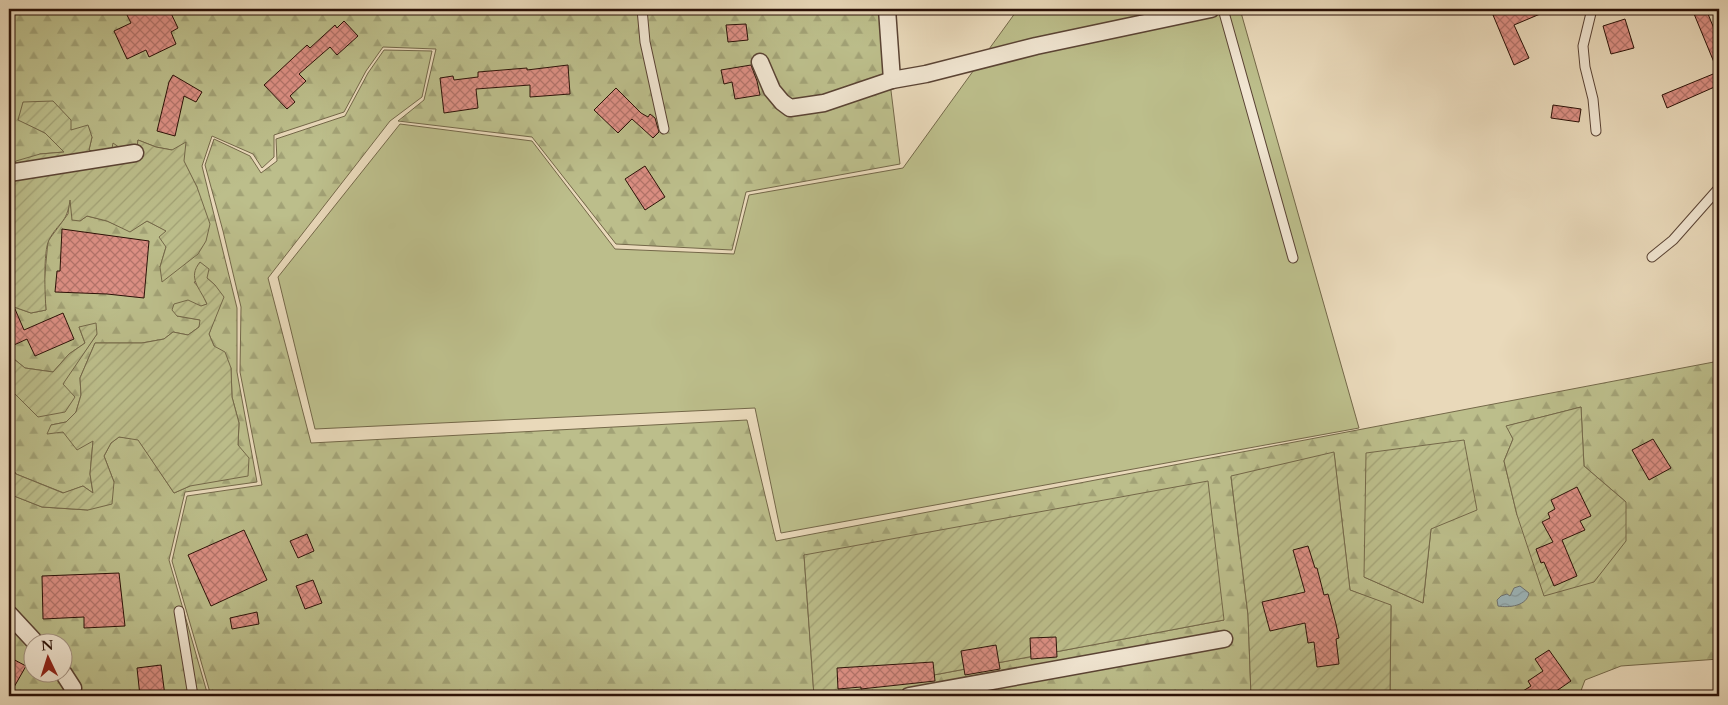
<svg xmlns="http://www.w3.org/2000/svg" width="1728" height="705" font-family="Cardo,serif">
<style>
.grass{fill:#bcbe8b;stroke:#746849}
.forest{fill:url(#forest-firs);stroke:#746849;fill-rule:evenodd}
.garden{fill:url(#garden-furrows);stroke:#746849}
.water{fill:url(#water-waves);stroke:#6f7574}
.building{fill:url(#building-cross-hatch);stroke:#2b1107}
.lines{fill:none;stroke-linecap:round;stroke-linejoin:round}
.lane-casing{stroke:#5a4334;stroke-width:11}
.street-casing{stroke:#5a4334;stroke-width:19}
.lane{stroke:#f1e6d2;stroke-width:9}
.street{stroke:#f1e6d2;stroke-width:16}
</style>
<defs>
<pattern id="forest-firs" width="22" height="20" patternUnits="userSpaceOnUse" patternTransform="scale(1.25)"><rect width="22" height="20" fill="#bcbe8b"/><path d="M5 1l3.5 6h-7zM16 11l3.5 6h-7z" fill="#a2a276"/></pattern>
<pattern id="garden-furrows" width="10" height="10" patternUnits="userSpaceOnUse" patternTransform="scale(1.25)"><rect width="10" height="10" fill="#bcbe8b"/><path d="M-1 1l2-2M0 10L10 0M9 11l2-2" fill="none" stroke="#a2a276"/></pattern>
<pattern id="water-waves" width="16" height="10" patternUnits="userSpaceOnUse" patternTransform="scale(1.25)"><rect width="16" height="10" fill="#9db7bc"/><path d="M0 5q4-4 8 0t8 0" fill="none" stroke="#879ca0"/></pattern>
<pattern id="building-cross-hatch" width="8" height="8" patternUnits="userSpaceOnUse" patternTransform="scale(1.25)"><rect width="8" height="8" fill="#dd9085"/><path d="M0 0l8 8M0 8l8-8" fill="none" stroke="#b3746b"/></pattern>
</defs>
<rect width="100%" height="100%" fill="#e9d9ba"/>
<filter id="stains"><feTurbulence type="fractalNoise" baseFrequency=".004" numOctaves="4"/><feColorMatrix values="0 0 0 0 .2 0 0 0 0 .09 0 0 0 0 .02 0 0 0 .5 -.17"/></filter>
<radialGradient id="worn" r=".72"><stop offset=".6" stop-color="#630" stop-opacity="0"/><stop offset="1" stop-color="#630" stop-opacity=".3"/></radialGradient>
<polygon class="grass" points="1018,9 1240,9 1359,428 781,533 755,408 315,429 278,277 400,124 532,141 615,249 734,254 749,195 903,168"/>
<g class="forest">
<path d="M9 9H530L545 12 543 9H881L900 164 746 192 732 250 616 244 532 137 398 121 424 100 436 49 383 47 366 71 344 112 274 135V157L262 168 253 154 212 136 202 166 237 308V372L257 482 185 492 169 560 208 696H9V494L42 507 88 510 114 482 104 456 111 443 119 437 138 439 174 493 190 486 238 445 239 423 232 397 231 368 214 346 209 334 215 317V285L207 278 194 282 200 289 207 304 177 316 201 320 199 327 188 335 173 332 164 339 142 343H95L80 378 81 395 76 412 66 422 51 425 63 432 93 441 90 474 93 493 83 486 64 493 16 474 9 463V388L38 417 97 334 79 327 85 343 69 354 53 372 25 368 9 355V310L14 307 31 313 46 310 44 284 48 241 68 214 70 196 80 221 87 216 107 221 130 231 147 221 167 231 166 247 160 267 197 187 183 161 172 150 156 147 138 140 137 147 111 159 89 150 92 137 71 130 18 119 45 133 64 152 40 154 9 172ZM32 642H62V672H32Z"/>
<path d="M384 50 432 51 422 97 390 121 268 278 311 443 747 420 776 541 1719 361V659L1621 666 1585 680 1579 696H1390L1391 606 1350 590 1334 453 1231 477 1248 615 1251 696H823L1224 620 804 555 814 696H211L172 561 187 496 262 485 240 372 241 307 223 231 205 165 214 139 250 156 261 173 277 161 276 139 345 116 368 73ZM1581 407 1584 466 1626 502 1517 515 1504 461 1513 439 1507 426ZM1464 440 1431 529 1423 603 1364 577Z"/>
</g>
<g class="garden">
<path d="M53 101 71 120V130L88 125 92 137 89 150 110 159 113 143 126 152 137 147 138 140 156 147 172 150 186 142 184 161 197 187 210 224 206 241 198 254 162 282 160 267 166 247 159 237 166 231 147 221 130 232 107 221 87 216 80 221 72 220 70 200C67 224 58 222 49 240 43 251 45 296 46 310L31 313 14 307 9 310V172L16 161 40 154 64 152 45 133 18 120 23 102Z"/>
<path d="M200 262 209 269 207 278 215 285 224 297 209 334 214 346 225 352 231 368 232 397 239 423 238 445 249 458 248 476 190 486 174 493 138 440 119 437 111 443 104 456 114 482 112 504 88 510 42 507 9 494V463L16 474 63 493 83 486 93 493 90 474 93 441 77 450 63 432 47 434 51 425 66 422 76 412 81 395 80 378 95 343H142L164 339 173 332 188 335 199 327 200 320 177 316 172 310 174 304 188 300 201 306 207 304C200 288 187 278 200 262Z"/>
<polygon points="96,323 97,334 63,384 75,397 65,412 38,417 9,388 9,355 25,368 53,372 69,354 85,343 79,327"/>
<polygon points="1581,407 1584,466 1626,502 1626,541 1594,582 1544,596 1517,515 1504,461 1513,439 1506,426"/>
<polygon points="1464,440 1477,510 1431,529 1423,603 1364,577 1366,453"/>
<polygon points="1334,452 1350,590 1391,605 1390,696 1251,696 1248,615 1231,476"/>
<polygon points="1208,481 1224,620 823,696 814,696 804,555"/>
</g>
<path class="water" d="M1520 586 1529 593C1527 606 1509 608 1498 606L1497 600 1501 596 1507 594 1510 596 1514 588Z"/>
<g class="building">
<polygon points="124,9 169,9 178,28 171,32 176,44 149,57 146,50 127,59 114,31 131,23"/>
<polygon points="1509,9 1552,9 1514,25 1529,58 1514,65 1493,15"/>
<polygon points="1692,9 1706,9 1719,41 1719,85 1667,108 1662,95 1718,72"/>
<polygon points="1625,19 1634,48 1611,54 1603,26"/>
<polygon points="344,21 358,36 337,55 330,47 299,74 306,81 290,96 295,102 287,109 264,85 307,45 310,48 335,25 337,28"/>
<polygon points="746,24 748,40 728,42 726,25"/>
<polygon points="568,65 570,94 530,97 530,85 476,89 478,108 444,113 440,78 453,76 454,80 478,77 478,72 527,68 527,70"/>
<polygon points="751,65 757,81 760,95 735,99 732,82 724,84 721,70"/>
<polygon points="173,75 202,92 196,102 184,96 175,136 157,131 169,82"/>
<polygon points="616,88 641,113 648,117 650,114 655,118 659,132 653,138 632,119 618,133 594,110"/>
<polygon points="1553,105 1581,109 1579,122 1551,118"/>
<polygon points="645,166 665,197 645,210 625,179"/>
<polygon points="62,229 149,241 144,298 107,294 55,292 57,271 60,271"/>
<polygon points="9,295 24,330 63,313 74,339 35,356 27,339 14,345 9,333"/>
<polygon points="1653,439 1671,468 1649,480 1632,450"/>
<polygon points="1577,487 1591,516 1580,521 1585,530 1562,540 1577,576 1554,586 1544,562 1541,563 1536,549 1553,542 1542,522 1550,518 1548,513 1555,509 1551,500"/>
<polygon points="244,530 267,580 211,606 188,555"/>
<polygon points="307,534 314,551 298,558 290,541"/>
<polygon points="1308,546 1315,568 1317,568 1324,595 1328,594 1336,624 1339,638 1336,639 1339,664 1317,667 1314,642 1308,643 1305,623 1270,631 1262,602 1305,592 1293,550"/>
<polygon points="119,573 125,626 84,628 84,617 43,619 42,576"/>
<polygon points="313,580 322,603 305,609 296,586"/>
<polygon points="257,612 259,624 232,629 230,618"/>
<polygon points="1056,637 1057,657 1031,659 1030,638"/>
<polygon points="996,645 1000,669 965,675 961,651"/>
<polygon points="1549,650 1571,681 1549,696 1515,696 1531,686 1528,681 1543,671 1535,659"/>
<polygon points="9,657 26,666 9,696"/>
<polygon points="933,662 935,681 861,689 861,687 838,689 837,668"/>
<polygon points="161,665 165,696 140,696 137,668"/>
</g>
<g class="lines">
<defs>
<g id="lane">
<polyline points="642,9 645,42 664,129"/>
<polyline points="1223,9 1293,258"/>
<polyline points="1592,9 1583,46 1585,67 1593,99 1596,131"/>
<polyline points="1652,257 1673,240 1719,188"/>
<polyline points="179,611 193,696"/>
</g>
<g id="street">
<polyline points="887,9 892,80 926,74 1036,46 1211,9"/>
<polyline points="760,62 772,90 782,102 790,108 824,103 892,80"/>
<polyline points="9,173 135,153"/>
<polyline points="9,614 35,642"/>
<polyline points="62,671 73,688 71,696"/>
<polyline points="909,696 1224,639"/>
</g>
</defs>
<use href="#lane" class="lane-casing"/>
<use href="#street" class="street-casing"/>
<use href="#lane" class="lane"/>
<use href="#street" class="street"/>
</g>
<rect width="1728" height="705" fill="none" stroke="#e9d9ba" stroke-width="30"/>
<rect x="10" y="10" width="1708" height="685" fill="none" stroke="#2b1107" stroke-width="2.5"/>
<rect x="15" y="15" width="1698" height="675" fill="none" stroke="#2b1107"/>
<g transform="translate(48 658) rotate(356)"><circle r="24" fill="#f1e6d2" stroke="#a29181"/>
<path d="M0-4L9 19L0 12L-9 19Z" fill="#8f2418"/>
<text y="-8" font-size="14" font-weight="bold" text-anchor="middle" fill="#2b1107">N</text>
</g>
<rect width="100%" height="100%" filter="url(#stains)"/>
<rect width="100%" height="100%" fill="url(#worn)"/>
</svg>
